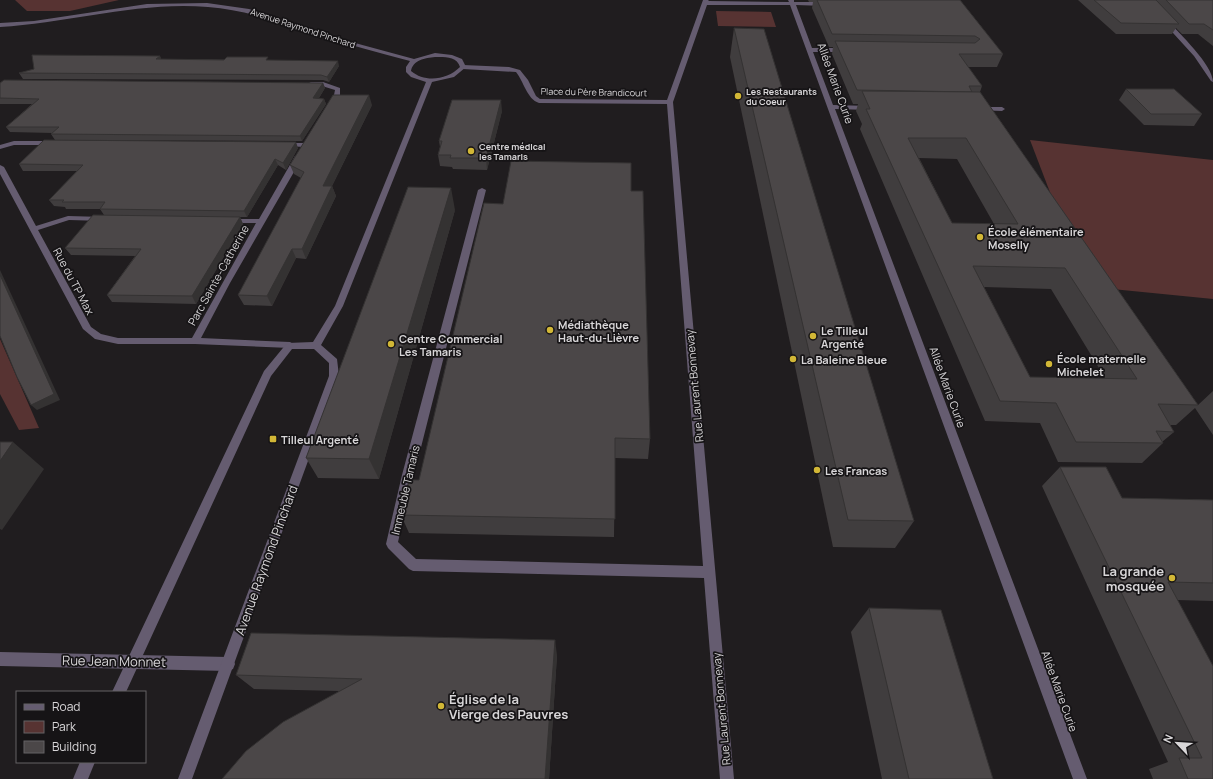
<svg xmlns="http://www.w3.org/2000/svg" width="1213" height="779" font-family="Manrope,sans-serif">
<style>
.green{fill:#573332}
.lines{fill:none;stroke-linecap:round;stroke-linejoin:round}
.minor{fill:#655c70;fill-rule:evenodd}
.tertiary{fill:#655c70;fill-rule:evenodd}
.wall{fill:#403d3e;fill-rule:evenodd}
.shaded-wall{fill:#343232}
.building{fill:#4b4748;stroke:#343232;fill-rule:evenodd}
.poi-dot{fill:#d2b736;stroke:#161416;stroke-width:1.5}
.labels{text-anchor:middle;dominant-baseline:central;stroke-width:3.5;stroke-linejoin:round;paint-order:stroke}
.far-street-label{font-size:9px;fill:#d8d6d8;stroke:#161416}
.far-poi-label{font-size:9px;font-weight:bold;fill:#d8d6d8;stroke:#161416;text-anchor:start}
.street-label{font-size:11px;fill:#d8d6d8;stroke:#161416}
.poi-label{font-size:11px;font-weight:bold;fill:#d8d6d8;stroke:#161416;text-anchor:start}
.near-street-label{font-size:13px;fill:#d8d6d8;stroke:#161416}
.near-poi-label{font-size:13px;font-weight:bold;fill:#d8d6d8;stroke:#161416;text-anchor:end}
</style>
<rect width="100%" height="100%" fill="#201d1f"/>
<g class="green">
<polygon points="15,0 119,0 70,11 27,11"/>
<polygon points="716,11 771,12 776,27 718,26"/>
<polygon points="1030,140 1213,160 1213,299 1112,289 1056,208"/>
<polygon points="0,339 39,428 19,430 0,394"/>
</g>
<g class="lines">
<g class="minor">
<path d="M703 0H709L708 1 789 2 788 0H794V2H825L828 4 825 6 796 5 812 48H846L849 50 846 52H813L833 105 870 106 873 108 870 110 835 109 1087 779H1073L790 5H707L673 102 734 779H720L704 578 413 571 409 569 388 548 386 544 402 475 478 190 482 188 486 190 414 475 398 542 416 559 703 566 667 104 539 103C527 99 524 82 516 72L463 69 460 67 463 65 509 67 520 70 528 80 536 96 540 99 667 100Z"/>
<path d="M1163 20H1167C1179 33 1213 65 1213 82L1211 81 1194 56 1163 22Z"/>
<polygon points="311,82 323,82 340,88 340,95 333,106 328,105 334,95 335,90 322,86 309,85 309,83"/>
<polygon points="978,107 1002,107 1005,109 1002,111 976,110 975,109"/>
<polygon points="14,141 54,141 57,143 54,145 14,145 0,149 0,145"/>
<polygon points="284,143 306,143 309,145 306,147 282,146 282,144"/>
<polygon points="295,156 302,158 230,283 201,338 290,342 295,345 290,348 195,344 118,344 95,339 83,329 0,174 0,165 4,167 36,226 68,216 104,217 108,219 104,221 69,220 38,230 91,327 101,334 118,338 192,338 256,223 228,223 224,221 228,219 259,219"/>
<polygon points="0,652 228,657 233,659 235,664 233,669 228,671 0,666"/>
</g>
<g class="tertiary">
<path d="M207 3 249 9 355 43 414 59 435 53 452 55 462 59 466 67 454 77 432 82 343 306 321 345 337 359 339 376 192 779H178L329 376V363L314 349H292L271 376 126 692H112L264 371 287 343 313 342 335 306 426 82 411 77 406 72V67L410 61C380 53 349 45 319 35 282 23 247 10 208 7 139 1 69 23 0 27V23L34 21 147 4ZM435 57C444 57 457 56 460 67 447 80 425 83 411 71 413 60 425 58 435 57Z"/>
<polygon points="80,762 95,762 88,779 73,779"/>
</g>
</g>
<g class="wall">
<path d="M808 0H960L1003 54 997 67H968L982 86 980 92 1198 405 1213 391V435L1195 408 1176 425H1170L1174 432 1162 442 1163 443 1142 463 1058 462 1040 423 985 421 860 129 862 124 856 111 858 104H853L832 54 833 47H829L812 8 813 2H809ZM919 158 957 159 994 224 952 223ZM984 287 1051 289 1105 378 1030 377Z"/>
<polygon points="1078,0 1213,0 1213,46 1198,34 1182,34 1176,28 1172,34 1116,34"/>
<polygon points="734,28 914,521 895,548 833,547 730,57"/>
<polygon points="160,56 161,59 269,60 339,66 329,82 323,80 23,79 19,73"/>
<polygon points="0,83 323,83 325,88 319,98 324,99 326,104 302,141 55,140 51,134 53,133 10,132 6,127 32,104 0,104"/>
<polygon points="1126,89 1202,114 1194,126 1144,125 1119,100"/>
<polygon points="372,105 332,186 336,196 306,259 296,258 272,306 244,305 238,295 301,178 294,174 290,165"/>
<polygon points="502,111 487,170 453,169 452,167 440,166 438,155 440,147 439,141"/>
<polygon points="298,148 286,170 278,165 247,217 240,217 243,224 196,304 112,302 107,295 135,256 71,255 65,248 104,215 100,209 66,209 65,207 54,206 49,200 77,171 23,171 19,164"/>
<polygon points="631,191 650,439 648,459 615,458 614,537 409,533 401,515 419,480 503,204"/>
<polygon points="455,210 379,479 318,478 306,458"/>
<polygon points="1060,467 1122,498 1213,500 1213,601 1177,600 1213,779 1153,779 1149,769 1168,762 1042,486"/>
<polygon points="869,608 993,779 882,779 851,632"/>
<polygon points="557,655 549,779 222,779 339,691 254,689 236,675"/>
</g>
<g class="shaded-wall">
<polygon points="160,56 162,61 156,59"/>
<polygon points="338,61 339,66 329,82 327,77"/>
<polygon points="323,83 325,88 315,104 313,98"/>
<polygon points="369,95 372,105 327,196 323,186"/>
<polygon points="324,99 326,104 302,141 300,136"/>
<polygon points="501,100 502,111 487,170 486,158"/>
<polygon points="296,142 298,148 286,170 283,163"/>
<polygon points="275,159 278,165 247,217 244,211"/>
<polygon points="332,186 336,196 306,259 302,249"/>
<polygon points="451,188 455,210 379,479 369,459"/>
<polygon points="240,217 243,224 196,304 192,296"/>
<polygon points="292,249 296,258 272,306 267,296"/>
<polygon points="0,270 60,400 37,410 31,405 0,275"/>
<polygon points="13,442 44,469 2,530 0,529 0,461"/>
<polygon points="555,640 557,655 549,779 545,779"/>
</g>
<g class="building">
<polygon points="817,0 960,0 1003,54 959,54 982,86 969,86 972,92 857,90 835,41 975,43 980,39 975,36 832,34"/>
<polygon points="1094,0 1156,0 1179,24 1121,23"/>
<polygon points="1166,0 1213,0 1213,30 1204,24 1189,24"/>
<polygon points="734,28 764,29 914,521 848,520"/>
<polygon points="32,55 160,56 156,59 224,60 227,57 268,57 266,60 338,61 327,77 321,75 19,73 34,69"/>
<polygon points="4,80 323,83 313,98 324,99 300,136 51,134 59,127 6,127 39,99 0,98 0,83"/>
<polygon points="1126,89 1174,89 1202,114 1151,114"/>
<path d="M862 91 980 92 1198 405 1158 404 1174 432 1156 431 1163 443 1076 442 1056 403 1000 401 866 109H870ZM908 138H966L1018 224 952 223ZM973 266 1065 268 1137 379 1030 377Z"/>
<polygon points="333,95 369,95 323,186 332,186 302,249 292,249 267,296 238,295 304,172 290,165"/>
<polygon points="452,100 501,100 486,158 450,158 451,155 438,155 442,141 439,141"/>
<polygon points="44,140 296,142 283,163 275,159 244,211 100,209 105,202 62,202 64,200 49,200 83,165 19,164"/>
<polygon points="511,161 631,163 631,191 643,191 650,439 615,438 615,519 401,515 409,480 419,480 484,203 503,204"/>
<polygon points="408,187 451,188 369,459 306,458"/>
<polygon points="93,215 240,217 192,296 107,295 141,249 65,248"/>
<polygon points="0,275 54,394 31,405 17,377 0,336"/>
<polygon points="0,442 13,442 0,461"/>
<polygon points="1060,467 1106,467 1122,498 1213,500 1213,583 1168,582 1213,666 1213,779 1188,779 1179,758 1202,758"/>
<polygon points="869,608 941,610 993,779 909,779"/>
<polygon points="251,633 555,640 545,779 222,779 246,751 283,722 362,679 236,675"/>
</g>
<g class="poi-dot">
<circle cx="738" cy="96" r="4"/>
<circle cx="471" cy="151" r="4"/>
<circle cx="980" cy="237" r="4"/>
<circle cx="550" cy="330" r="4"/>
<circle cx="813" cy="336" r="4"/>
<circle cx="391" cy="344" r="4"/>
<circle cx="793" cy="359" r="4"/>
<circle cx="1049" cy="364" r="4"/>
<rect x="269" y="435" width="8" height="8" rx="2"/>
<circle cx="817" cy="470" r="4"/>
<circle cx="1172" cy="578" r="4"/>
<circle cx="441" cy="706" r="4"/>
</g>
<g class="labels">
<g class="far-street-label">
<text transform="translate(303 28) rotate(18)">Avenue Raymond Pinchard</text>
<text transform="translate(594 92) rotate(1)">Place du Père Brandicourt</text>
</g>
<g class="far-poi-label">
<text x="746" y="91">Les Restaurants<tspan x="746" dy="10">du Coeur</tspan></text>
<text x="479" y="146">Centre médical<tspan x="479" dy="10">les Tamaris</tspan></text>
</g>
<g class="street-label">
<text transform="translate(836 83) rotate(70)">Allée Marie Curie</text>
<text transform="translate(218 275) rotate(-61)">Parc Sainte-Catherine</text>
<text transform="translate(74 281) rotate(62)">Rue du TP Max</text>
<text transform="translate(694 386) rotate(-95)">Rue Laurent Bonnevay</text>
<text transform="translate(948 387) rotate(70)">Allée Marie Curie</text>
<text transform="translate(405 490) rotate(-77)">Immeuble Tamaris</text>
<text transform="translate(1060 691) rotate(70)">Allée Marie Curie</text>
<text transform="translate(721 709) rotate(-95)">Rue Laurent Bonnevay</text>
</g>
<g class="poi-label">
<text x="988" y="231">École élémentaire<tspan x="988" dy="13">Moselly</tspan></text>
<text x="558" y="324">Médiathèque<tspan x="558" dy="13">Haut-du-Lièvre</tspan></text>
<text x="821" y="330">Le Tilleul<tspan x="821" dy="13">Argenté</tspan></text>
<text x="399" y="338">Centre Commercial<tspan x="399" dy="13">Les Tamaris</tspan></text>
<text x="1057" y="358">École maternelle<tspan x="1057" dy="13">Michelet</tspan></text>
<text x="801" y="359">La Baleine Bleue</text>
<text x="281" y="439">Tilleul Argenté</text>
<text x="825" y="470">Les Francas</text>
</g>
<g class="near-street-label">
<text transform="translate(266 560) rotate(-70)">Avenue Raymond Pinchard</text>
<text transform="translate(114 661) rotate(1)">Rue Jean Monnet</text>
</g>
<g class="near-poi-label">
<text x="1164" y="571">La grande<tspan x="1164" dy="15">mosquée</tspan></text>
<text x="449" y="699" text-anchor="start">Église de la<tspan x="449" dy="15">Vierge des Pauvres</tspan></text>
</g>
</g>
<rect x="16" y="691" width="130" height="72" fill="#161416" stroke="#646264"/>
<rect x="24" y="704" width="20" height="6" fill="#655c70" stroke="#646264"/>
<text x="52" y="711" font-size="12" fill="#d8d6d8">Road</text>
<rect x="24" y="721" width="20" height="12" fill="#573332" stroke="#646264"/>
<text x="52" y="731" font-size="12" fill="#d8d6d8">Park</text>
<rect x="24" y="741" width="20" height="12" fill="#4b4748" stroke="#646264"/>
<text x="52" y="751" font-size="12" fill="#d8d6d8">Building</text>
<g transform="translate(1177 743) rotate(295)" stroke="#161416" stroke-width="3" paint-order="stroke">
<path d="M0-3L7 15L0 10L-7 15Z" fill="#d8d6d8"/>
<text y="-6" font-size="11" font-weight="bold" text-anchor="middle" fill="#d8d6d8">N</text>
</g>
</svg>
